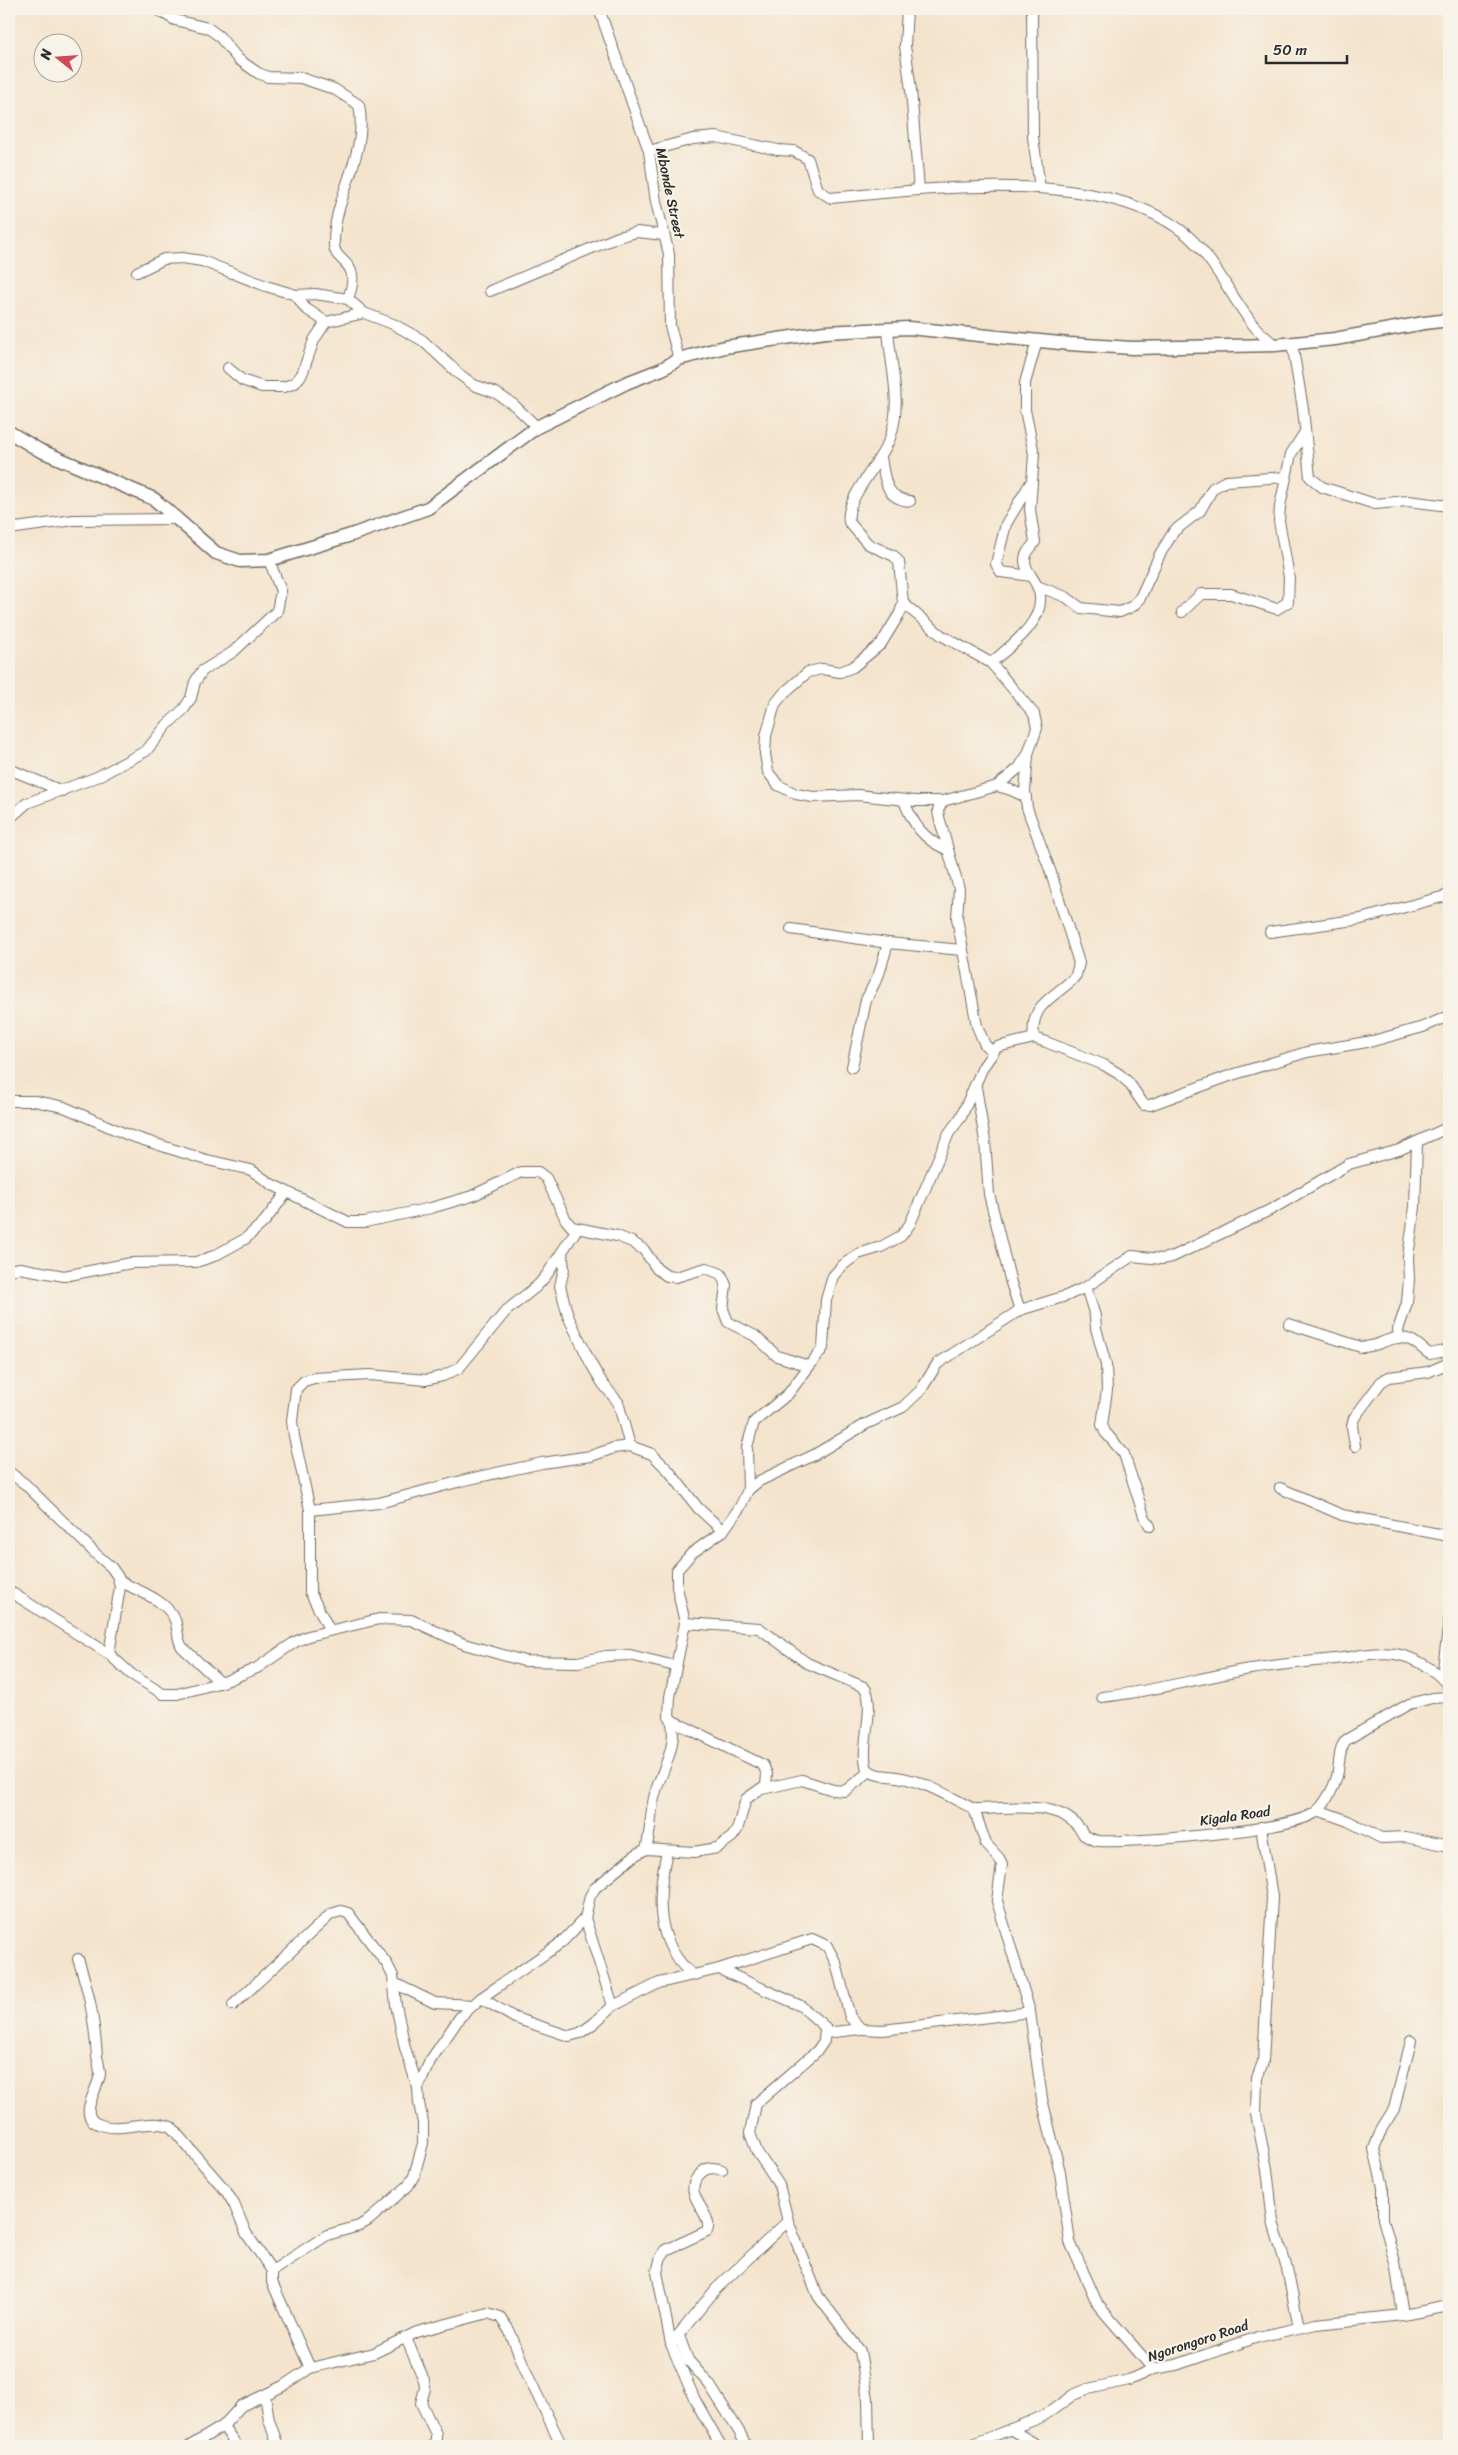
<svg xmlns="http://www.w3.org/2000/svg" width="1458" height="2455" font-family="Sriracha,sans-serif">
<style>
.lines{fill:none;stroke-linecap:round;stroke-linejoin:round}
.minor-casing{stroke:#716c64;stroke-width:12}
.tertiary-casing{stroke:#716c64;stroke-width:15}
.minor{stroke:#fff;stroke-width:10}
.tertiary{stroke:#fff;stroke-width:12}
.labels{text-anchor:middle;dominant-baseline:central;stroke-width:4.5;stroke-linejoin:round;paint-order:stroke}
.street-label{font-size:14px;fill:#2b2b2b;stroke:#f7f3e8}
</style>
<rect width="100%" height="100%" fill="#f7f3e8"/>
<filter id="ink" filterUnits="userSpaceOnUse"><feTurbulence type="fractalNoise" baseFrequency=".02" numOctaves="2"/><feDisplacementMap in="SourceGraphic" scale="10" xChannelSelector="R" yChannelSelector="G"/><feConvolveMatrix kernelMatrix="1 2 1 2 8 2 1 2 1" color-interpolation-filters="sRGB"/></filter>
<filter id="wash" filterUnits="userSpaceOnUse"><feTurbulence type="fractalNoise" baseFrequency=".0096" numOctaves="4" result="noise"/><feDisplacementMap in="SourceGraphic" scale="20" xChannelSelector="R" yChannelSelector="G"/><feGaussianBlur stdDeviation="1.12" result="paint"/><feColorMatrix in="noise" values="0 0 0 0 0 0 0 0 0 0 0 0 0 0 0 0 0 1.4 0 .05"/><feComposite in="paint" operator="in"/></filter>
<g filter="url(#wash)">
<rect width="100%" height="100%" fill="#f4e4cd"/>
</g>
<g filter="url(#ink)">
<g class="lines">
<defs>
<g id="minor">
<path d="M156 9 175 20 208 28 219 36 238 59 258 73 268 77 301 78 334 89 359 105C369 154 333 197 334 244 334 257 345 259 350 269 355 278 351 290 348 299"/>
<polyline points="599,9 649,151 656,202 669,254 670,326 679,359"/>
<polyline points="907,9 905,46 911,90 919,190"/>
<polyline points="1032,9 1033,137 1040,188"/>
<path d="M649 151 693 139 716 137 778 150 794 151 808 159 818 190 831 198C931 189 1106 165 1188 236 1216 261 1231 298 1255 327 1260 333 1268 339 1275 345"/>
<polyline points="137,272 164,259 182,258 202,261 266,286 296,295 315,294 348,299 364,313 393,324 422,340 459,374 474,385 496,393 514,405 537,427"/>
<polyline points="490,291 618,237 637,232 664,235"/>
<polyline points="296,295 305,308 326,322"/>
<path d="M888 329C890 366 903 402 890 438 881 463 844 499 849 522L868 544 894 556 899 562 903 603 900 613 881 644 853 667 840 672 822 669 808 672 784 693 775 704 766 736 765 754 768 772 778 785 796 794 813 797 858 795 915 801H943L997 786 1019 768 1028 754 1037 728 1034 714 991 663 941 635 903 603"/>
<polyline points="1292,343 1303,409 1310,477 1322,487 1375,504 1408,501 1449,506"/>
<polyline points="228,368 242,380 262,387 284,387 295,383 302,374 314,340 326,322 364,313"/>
<path d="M881 458C885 479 885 499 910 501"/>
<polyline points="1031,482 1006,524 996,564 1001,572 1031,576"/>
<polyline points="9,529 74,520 178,519"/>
<polyline points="1037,586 1066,597 1081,608 1120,612 1133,606 1140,598 1160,554 1174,531 1200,511 1213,488 1226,481 1286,477"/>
<polyline points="1182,612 1201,594 1231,594 1277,609 1288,602 1289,577 1279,521 1280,506 1291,454 1305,432"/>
<path d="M991 663C1010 646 1047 621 1039 591 1036 579 1021 568 1026 555 1028 550 1032 547 1035 542L1030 510 1034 454 1025 410V383L1037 341"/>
<path d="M1028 755 1025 791 1027 808 1050 870 1079 963 1076 975 1072 980C1050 1000 1030 1005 1034 1038"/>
<polyline points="9,769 62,791"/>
<polyline points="997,786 1011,790 1026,797"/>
<path d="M904 801C913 824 923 839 946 849"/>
<polyline points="943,801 938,810 939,817 959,889 957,918 977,1026 985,1045 992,1051"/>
<polyline points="9,819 27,803 97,777 146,751 167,725 184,709 191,698 195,682 202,671 233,652 277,611 281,591 269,560"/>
<polyline points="791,929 888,943 962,950"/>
<polyline points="1270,932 1361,919 1449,895"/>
<polyline points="852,1067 866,1000 879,974 888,943"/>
<polyline points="976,1087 985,1141 989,1194 1011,1283 1020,1310"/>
<polyline points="9,1101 35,1101 64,1107 128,1135 203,1159 251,1170 271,1184 348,1222 365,1222 431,1208 472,1196 521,1172 538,1172 546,1178 566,1220 572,1227 617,1236 632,1242 644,1250 657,1269 667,1276 676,1277 706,1268 721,1274 726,1285 723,1309 728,1322 755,1336 777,1356 809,1366"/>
<polyline points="562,1252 564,1269 560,1286 568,1316 591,1364 603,1384 618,1402 630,1446"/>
<polyline points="9,1270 20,1268 64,1276 131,1263 196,1262 214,1256 245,1239 264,1222 287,1192"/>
<polyline points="1086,1287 1095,1316 1096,1328 1106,1365 1107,1390 1102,1425 1105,1432 1124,1454 1144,1516 1150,1526"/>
<path d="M1289 1324 1361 1347C1378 1348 1391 1334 1407 1339 1417 1341 1422 1350 1430 1354L1449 1350"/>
<polyline points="1399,1338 1398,1330 1407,1303 1409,1279 1408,1257 1415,1207 1417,1142"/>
<polyline points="1355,1446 1352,1426 1354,1418 1381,1382 1389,1377 1428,1372 1449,1363"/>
<polyline points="9,1472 25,1484 97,1555 111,1567 118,1577 120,1587 109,1654"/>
<polyline points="1280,1488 1342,1515 1449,1536"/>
<polyline points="748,1490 759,1481 814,1455 866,1424 903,1407 921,1390 937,1364 1020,1310 1066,1296 1086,1287 1132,1256 1162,1259 1172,1257 1272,1209 1349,1164 1399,1150 1449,1127"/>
<polyline points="310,1510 379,1503 465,1480 542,1463 591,1456 614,1448 630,1446 652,1454 669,1471 698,1508 723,1531"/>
<path d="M120 1581C137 1591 166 1599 175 1620 178 1629 177 1639 182 1647L221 1683"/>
<polyline points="9,1591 109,1654 131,1674 163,1694 177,1694 226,1681 257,1668 295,1642 308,1636 379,1619 411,1620 464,1644 524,1661 578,1662 606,1656 630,1655 675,1666"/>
<path d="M685 1623 759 1628 807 1663 864 1687C877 1704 859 1746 867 1769 875 1777 886 1775 897 1777 924 1781 950 1797 974 1809L986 1844 999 1858 1002 1864 997 1901 1030 2012 1042 2099 1060 2172 1070 2242 1098 2305 1153 2369"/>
<polyline points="329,1629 310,1592 310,1510 294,1436 292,1421 296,1389 304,1381 314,1378 370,1375 426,1380 443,1376 459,1368 506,1311 537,1286 546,1276 577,1229"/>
<polyline points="1442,1677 1449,1620"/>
<path d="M1102 1697C1150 1692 1196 1679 1244 1670 1274 1665 1304 1662 1335 1659 1355 1657 1375 1651 1395 1654 1415 1657 1438 1671 1449 1687"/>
<polyline points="762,1789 802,1780 833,1790 845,1791 870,1771"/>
<path d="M974 1809C1011 1809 1063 1797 1084 1835 1089 1838 1093 1840 1098 1841 1132 1843 1293 1831 1316 1812 1325 1804 1334 1788 1337 1776 1340 1764 1338 1749 1346 1740L1409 1704 1432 1698 1449 1697"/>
<polyline points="1318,1810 1348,1821 1381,1838 1406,1837 1449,1846"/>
<polyline points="1261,1827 1272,1897 1263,2062 1257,2078 1256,2114 1267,2169 1273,2222 1287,2269 1299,2327"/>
<path d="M646 1849C651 1832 650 1815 654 1798 660 1771 679 1748 671 1719"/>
<path d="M667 1851C657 1895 654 1943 693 1975"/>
<polyline points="585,1918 613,2006"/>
<path d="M78 1959C90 1994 94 2019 97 2056 98 2062 100 2068 100 2074 99 2088 78 2114 96 2123 120 2135 147 2117 171 2127L226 2191 234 2204 246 2233 272 2271"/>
<polyline points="719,1969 801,2006 825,2027 824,2041 817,2051 756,2104 750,2133 757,2152 779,2185 788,2221 818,2296 860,2351 868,2399 869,2446"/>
<polyline points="394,1983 435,2003 473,2005"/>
<polyline points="481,1998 515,2018 569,2036 580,2033 593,2024 613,2006 659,1983 719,1969 812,1939 827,1946 836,1963 850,2017 861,2029 883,2030 1030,2012"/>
<polyline points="233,2005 331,1914 341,1911 348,1913 387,1964 393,1976 396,2005 405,2048 418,2088"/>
<polyline points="825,2033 861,2029"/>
<polyline points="1403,2315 1395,2262 1383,2219 1383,2186 1374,2149 1382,2128 1394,2109 1411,2041"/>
<polyline points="679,2336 688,2360 709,2384 740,2433 746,2446"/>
<polyline points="406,2338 424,2380 425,2388 421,2403 436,2434 436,2442 432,2446"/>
<polyline points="671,2344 716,2289 788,2221"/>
<polyline points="310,2368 272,2282 272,2271 327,2235 359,2226 369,2220 408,2186 414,2176 423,2143 423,2123 419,2103 418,2088 430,2061 460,2017 481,1998 561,1943 585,1918 590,1896 595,1888 634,1856 646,1849 694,1852 717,1848 732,1837 737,1830 746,1799 766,1785 767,1774 763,1765 673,1721 669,1717 670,1697 685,1623 677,1587 677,1570 692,1553 723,1531 740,1507 748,1490 747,1447 754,1422 788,1394 823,1348 826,1300 833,1276 843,1265 858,1254 881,1247 901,1236 910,1224 949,1133 961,1117 983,1067 997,1047 1034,1038 1046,1042 1104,1065 1119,1074 1129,1083 1144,1105 1150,1105 1232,1075 1307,1052 1373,1041 1423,1027 1449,1016"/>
<polyline points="265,2395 269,2420 278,2446"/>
<polyline points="223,2426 237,2446"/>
<polyline points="1010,2429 1039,2446"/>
<polyline points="190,2446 223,2426 241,2406 283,2386 310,2368 374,2353 417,2332 488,2313 500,2317 509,2330 528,2376 562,2446"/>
<path d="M721 2446 695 2400 671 2344 657 2272 661 2257 666 2250 707 2231C715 2214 679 2194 700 2174 706 2167 714 2167 722 2170"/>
<polyline points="968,2446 1034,2420 1051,2411 1073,2395 1088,2389 1129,2380 1153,2369 1176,2365 1258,2337 1316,2324 1403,2315 1449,2306"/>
</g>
<polyline id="tertiary" points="9,432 39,450 154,499 216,553 240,561 269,560 351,535 428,508 537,427 626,383 662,369 679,359 725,347 825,332 909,328 1070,344 1132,348 1275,345 1335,339 1424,323 1449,320"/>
</defs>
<use href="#minor" class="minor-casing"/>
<use href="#tertiary" class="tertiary-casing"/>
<use href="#minor" class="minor"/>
<use href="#tertiary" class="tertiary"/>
</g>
</g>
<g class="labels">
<g class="street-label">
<text transform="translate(670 193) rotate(78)">Mbonde Street</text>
<text transform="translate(1235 1816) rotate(-8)">Kigala Road</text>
<text transform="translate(1198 2341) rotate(-18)">Ngorongoro Road</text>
</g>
</g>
<rect width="1458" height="2455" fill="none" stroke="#f7f3e8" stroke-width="30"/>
<g transform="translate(58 58) rotate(287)"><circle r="24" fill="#f7f3e8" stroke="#a5a39c"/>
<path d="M0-4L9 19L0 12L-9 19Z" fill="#d1495b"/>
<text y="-8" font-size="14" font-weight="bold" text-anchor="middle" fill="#2b2b2b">N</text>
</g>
<path d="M1266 55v8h81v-8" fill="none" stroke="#2b2b2b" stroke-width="2.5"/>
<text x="1273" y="55" font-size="15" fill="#2b2b2b" stroke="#f7f3e8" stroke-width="4" paint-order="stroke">50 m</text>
</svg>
